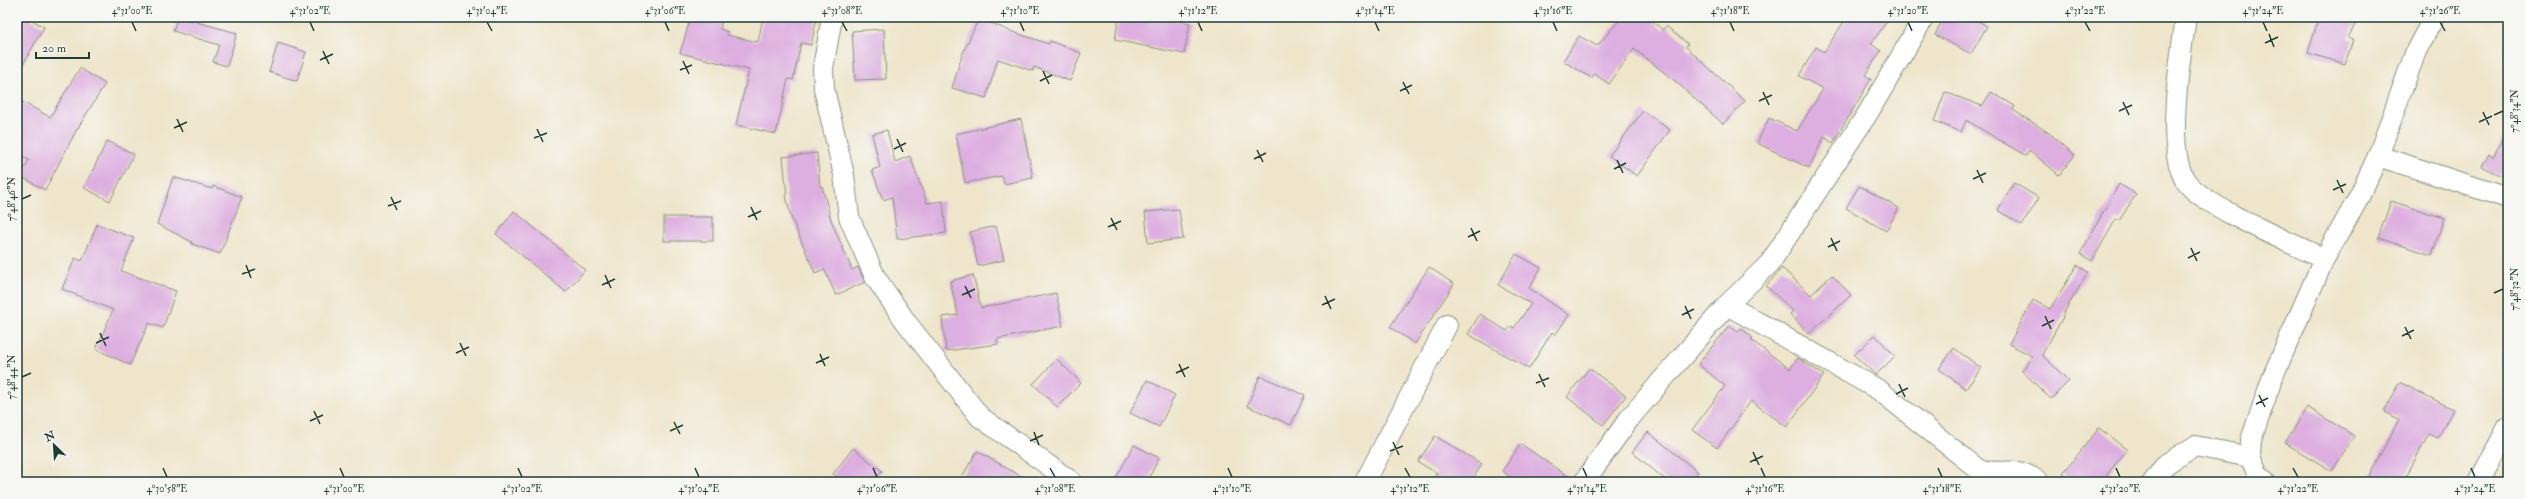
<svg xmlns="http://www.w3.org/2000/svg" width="2525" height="499" font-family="'IM FELL Double Pica',serif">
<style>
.building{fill:#ddafe0}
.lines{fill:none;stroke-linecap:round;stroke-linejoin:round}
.minor-casing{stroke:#86917f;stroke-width:22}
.minor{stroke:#fff;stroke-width:20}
.ticks{fill:none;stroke:#1f3d34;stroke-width:1.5}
.neatline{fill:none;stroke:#1f3d34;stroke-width:1.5}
.ticks-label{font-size:10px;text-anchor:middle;fill:#1f3d34}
</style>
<rect width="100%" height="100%" fill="#f6f6f2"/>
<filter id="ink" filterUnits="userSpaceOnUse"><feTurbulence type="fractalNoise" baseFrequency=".025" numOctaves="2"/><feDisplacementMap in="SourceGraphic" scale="8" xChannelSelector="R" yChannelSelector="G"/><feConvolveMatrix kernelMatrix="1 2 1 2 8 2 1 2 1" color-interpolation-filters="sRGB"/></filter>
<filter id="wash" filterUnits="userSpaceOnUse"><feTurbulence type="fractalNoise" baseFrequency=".012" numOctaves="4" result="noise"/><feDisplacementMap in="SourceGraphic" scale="16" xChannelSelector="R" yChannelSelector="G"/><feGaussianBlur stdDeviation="0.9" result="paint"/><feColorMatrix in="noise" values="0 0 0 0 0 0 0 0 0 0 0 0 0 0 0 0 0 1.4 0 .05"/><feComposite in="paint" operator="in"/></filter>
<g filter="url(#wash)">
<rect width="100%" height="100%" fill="#eee5ca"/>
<g id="blocks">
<g class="building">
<polygon points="17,17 27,17 44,27 17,75"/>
<polygon points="178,17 237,33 227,66 213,62 219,45 173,31"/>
<polygon points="691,17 723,17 720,29 728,32 727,35 758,42 763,17 817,17 811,45 801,43 793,80 788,79 776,134 736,125 749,70 680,53"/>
<polygon points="1119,17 1159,17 1190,23 1184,54 1115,40"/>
<polygon points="1622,17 1648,17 1663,30 1666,26 1688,44 1686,47 1745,101 1723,124 1674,80 1634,49 1609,84 1594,74 1592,78 1563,61 1579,36 1597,46"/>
<polygon points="1847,17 1890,17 1871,44 1881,51 1865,75 1871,79 1833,143 1824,137 1809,168 1757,143 1769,118 1797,131 1823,89 1799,76 1816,47 1824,52"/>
<polygon points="1944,17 1971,17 1987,26 1971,54 1935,35"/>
<polygon points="2319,17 2359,17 2348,38 2353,40 2345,64 2308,53"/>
<polygon points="979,18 1010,31 1049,44 1050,41 1081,53 1070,81 1034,67 1033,71 998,59 986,98 952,88 962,55"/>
<polygon points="884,29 886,79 855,80 852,31"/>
<polygon points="278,43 306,52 297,81 269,72"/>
<polygon points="80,68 105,84 76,131 45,190 20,176 29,160 17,153 17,99 50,117"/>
<polygon points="1945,92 1982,106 1991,92 2015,106 2013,110 2049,133 2075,155 2059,175 2029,150 2026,156 1966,120 1961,132 1934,121"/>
<polygon points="1643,111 1670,130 1637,176 1609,156"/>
<polygon points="1021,119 1033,178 1004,184 1002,176 965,183 956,134"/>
<polygon points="2508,128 2508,164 2500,176 2482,166 2489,154 2493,157"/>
<polygon points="887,130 895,162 910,156 927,203 943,201 946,233 897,239 892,197 883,200 872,170 880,167 872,134"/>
<polygon points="107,141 134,154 110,201 84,188"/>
<polygon points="817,153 820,187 822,186 831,220 852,270 858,267 865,282 836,295 824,269 815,273 791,217 786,196 787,195 783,157"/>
<polygon points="173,177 212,189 213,186 242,197 220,254 192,244 192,242 157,224"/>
<polygon points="2014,183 2039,198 2022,225 1998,210"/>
<polygon points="2119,184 2136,194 2119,221 2116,219 2092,261 2080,254"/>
<polygon points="1859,186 1899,208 1886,231 1846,208"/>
<polygon points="2391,201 2444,218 2432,255 2378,238"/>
<polygon points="1179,209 1183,239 1148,243 1145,212"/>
<polygon points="514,211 585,270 566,292 496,234"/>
<rect x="664" y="217" width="49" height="24"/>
<polygon points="97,224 134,238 121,271 176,291 163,328 149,323 130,365 96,349 113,310 62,289 75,258 82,261"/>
<polygon points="996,226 1004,260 978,266 970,232"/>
<polygon points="1516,254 1541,268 1529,288 1569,315 1555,335 1552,332 1529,369 1468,334 1480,314 1507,331 1511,326 1514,328 1531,304 1498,285"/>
<polygon points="2077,265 2088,272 2062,316 2063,317 2042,355 2069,381 2051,399 2022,371 2032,356 2009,344 2033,300 2050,309"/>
<polygon points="1429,267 1454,284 1415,344 1390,327"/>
<polygon points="1782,268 1811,295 1832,275 1851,295 1809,334 1790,314 1793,311 1766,286"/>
<polygon points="973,275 981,308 1056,293 1063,326 997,339 998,344 946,351 942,317 958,315 950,281"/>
<polygon points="1729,326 1738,332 1741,328 1753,338 1751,340 1790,369 1798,358 1824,375 1787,427 1751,401 1717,448 1692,430 1725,386 1698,364"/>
<polygon points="1875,335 1895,356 1876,375 1854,355"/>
<polygon points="1954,348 1981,368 1966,389 1939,369"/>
<polygon points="1057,359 1081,383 1057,407 1033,384"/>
<polygon points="1589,368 1626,396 1603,425 1567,397"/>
<polygon points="1260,376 1305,395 1291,425 1247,406"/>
<polygon points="1147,380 1175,395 1159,427 1130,413"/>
<polygon points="2399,382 2453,409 2438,438 2429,434 2403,482 2366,482 2399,419 2384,412"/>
<polygon points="2307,407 2354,436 2332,471 2285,443"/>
<polygon points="2099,428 2127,450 2101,482 2074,482 2063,473"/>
<polygon points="1648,432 1698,472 1690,482 1668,482 1632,452"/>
<polygon points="1435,436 1482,464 1471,482 1431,482 1437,473 1418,462"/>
<polygon points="1521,444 1573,480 1573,482 1517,482 1502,471"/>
<polygon points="1134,445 1159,458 1147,482 1114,482"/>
<polygon points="853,448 882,471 873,482 844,482 833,474"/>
<polygon points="977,451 1031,482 959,482"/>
</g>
</g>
</g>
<g filter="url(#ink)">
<use href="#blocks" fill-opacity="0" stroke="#86917f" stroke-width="1"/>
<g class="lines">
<defs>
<g id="minor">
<polyline points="832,17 823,68 824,89 844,175 849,217 875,277 906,322 980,417 1072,482"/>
<path d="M2186 17C2181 54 2163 156 2188 184 2209 209 2292 243 2324 259"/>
<polyline points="2378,156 2508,198"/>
<path d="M1727 305 1879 390 1979 470C2005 476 2016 464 2039 482"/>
<polyline points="1365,482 1447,325"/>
<polyline points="1584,482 1629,419 1663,379 1727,305 1770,263 1868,113 1924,17"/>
<polyline points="2153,482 2166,464 2195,446 2250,457"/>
<polyline points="2265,482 2258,475 2250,457 2251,440 2273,376 2324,259 2358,199 2378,156 2416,51 2434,17"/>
<polyline points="2479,482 2508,427"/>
</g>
</defs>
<use href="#minor" class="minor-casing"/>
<use href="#minor" class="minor"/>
</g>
</g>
<path class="ticks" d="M132 22 136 31M310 22 314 31M487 22 492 31M665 22 669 31M842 22 847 31M1020 22 1024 31M1198 22 1202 31M1375 22 1379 31M1553 22 1557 31M1730 22 1734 31M1908 22 1912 31M2085 22 2090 31M2263 22 2267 31M2440 22 2445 31M2269 34 2274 47M2265 43 2278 37M323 51 329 64M320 60 333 54M683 61 689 74M680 70 692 65M1043 71 1049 84M1040 81 1052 75M1403 82 1409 94M1400 91 1412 85M1763 92 1769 105M1759 101 1772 95M2123 102 2129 115M2119 111 2132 105M2483 112 2489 125M2494 115 2503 111M177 119 183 132M2479 122 2492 116M174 128 187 122M537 129 543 142M534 138 547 133M897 139 903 152M894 149 906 143M1257 150 1263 162M1254 159 1266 153M1617 160 1623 173M1614 169 1626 163M1977 170 1983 183M1973 179 1986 173M2337 180 2343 193M2333 190 2346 184M391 197 397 210M22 199 31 195M388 206 401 201M751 207 757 220M748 217 761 211M1111 218 1117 230M1108 227 1121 221M1471 228 1477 241M1468 237 1480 231M1831 238 1837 251M1828 247 1840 241M2191 248 2197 261M2188 258 2200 252M246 265 251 278M242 274 255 269M605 275 611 288M602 285 615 279M965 286 971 298M2494 293 2503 289M962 295 975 289M1325 296 1331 309M1322 305 1335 299M1685 306 1691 319M1682 315 1694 309M2045 316 2051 329M2042 326 2054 320M2405 327 2411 339M100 333 106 346M2402 336 2414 330M96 343 109 337M460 343 466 356M456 353 469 347M820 354 825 366M816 363 829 357M1179 364 1185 377M1176 373 1189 367M1539 374 1545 387M22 377 31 373M1536 383 1549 378M1899 384 1905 397M1896 394 1908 388M2259 395 2265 407M2256 404 2268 398M314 411 320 424M310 421 323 415M674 422 680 434M670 431 683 425M1034 432 1039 445M1030 441 1043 435M1393 442 1399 455M1390 451 1403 446M1753 452 1759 465M1750 462 1763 456M163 468 167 477M340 468 344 477M518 468 522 477M695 468 699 477M873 468 877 477M1050 468 1055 477M1228 468 1232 477M1405 468 1410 477M1583 468 1587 477M1761 468 1765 477M1938 468 1942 477M2116 468 2120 477M2293 468 2298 477M2471 468 2475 477"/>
<rect width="2525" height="499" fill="none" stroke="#f6f6f2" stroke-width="44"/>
<g transform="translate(54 445) rotate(335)" stroke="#f6f6f2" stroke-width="3" paint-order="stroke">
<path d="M0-3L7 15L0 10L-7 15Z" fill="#1f3d34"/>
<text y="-6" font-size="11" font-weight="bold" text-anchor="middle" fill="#1f3d34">N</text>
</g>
<path d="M36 52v6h53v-6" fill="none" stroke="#1f3d34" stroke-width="2"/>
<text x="42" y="52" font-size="12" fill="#1f3d34" stroke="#f6f6f2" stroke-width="3" paint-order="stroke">20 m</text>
<rect x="22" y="22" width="2481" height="455" class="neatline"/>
<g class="ticks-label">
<text x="132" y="14">4°31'00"E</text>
<text x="310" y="14">4°31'02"E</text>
<text x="487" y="14">4°31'04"E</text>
<text x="665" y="14">4°31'06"E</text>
<text x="842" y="14">4°31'08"E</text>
<text x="1020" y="14">4°31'10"E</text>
<text x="1198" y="14">4°31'12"E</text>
<text x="1375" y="14">4°31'14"E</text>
<text x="1553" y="14">4°31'16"E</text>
<text x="1730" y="14">4°31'18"E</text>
<text x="1908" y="14">4°31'20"E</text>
<text x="2085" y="14">4°31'22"E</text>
<text x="2263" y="14">4°31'24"E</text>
<text x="2440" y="14">4°31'26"E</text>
<text transform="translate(2514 111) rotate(-90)" y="4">7°48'34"N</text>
<text transform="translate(11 199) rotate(-90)" y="4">7°48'46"N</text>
<text transform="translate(2514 289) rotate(-90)" y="4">7°48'32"N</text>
<text transform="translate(11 377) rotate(-90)" y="4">7°48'44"N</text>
<text x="167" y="492">4°30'58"E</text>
<text x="344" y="492">4°31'00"E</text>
<text x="522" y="492">4°31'02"E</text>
<text x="699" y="492">4°31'04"E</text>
<text x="877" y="492">4°31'06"E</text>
<text x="1055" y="492">4°31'08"E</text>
<text x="1232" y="492">4°31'10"E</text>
<text x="1410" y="492">4°31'12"E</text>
<text x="1587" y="492">4°31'14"E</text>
<text x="1765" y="492">4°31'16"E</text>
<text x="1942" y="492">4°31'18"E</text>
<text x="2120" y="492">4°31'20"E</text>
<text x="2298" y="492">4°31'22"E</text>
<text x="2475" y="492">4°31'24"E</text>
</g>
</svg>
